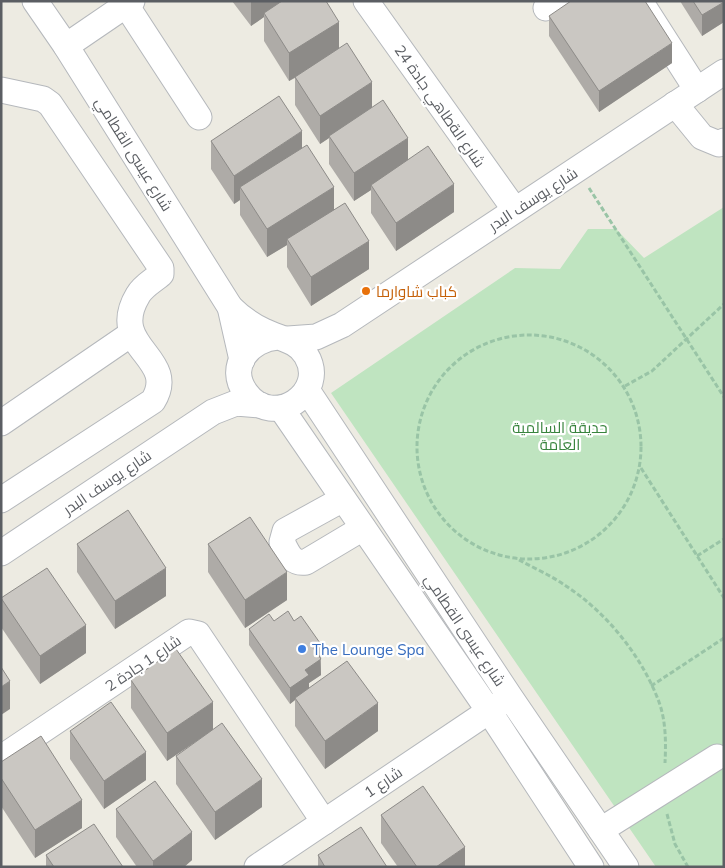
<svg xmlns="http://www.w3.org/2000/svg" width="725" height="868" font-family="Mulish,Cairo,sans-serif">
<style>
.green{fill:#bfe4c0}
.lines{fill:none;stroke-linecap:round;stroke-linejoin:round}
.minor-casing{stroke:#b5b8bc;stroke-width:27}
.path{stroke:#99c4a6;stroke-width:3;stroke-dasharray:5 2.5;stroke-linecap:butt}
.minor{stroke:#fff;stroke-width:25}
.wall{fill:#aeaba7}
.shaded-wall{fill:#8d8b88}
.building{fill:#cac7c2;stroke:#8d8b88}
.food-dot{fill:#e8710a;stroke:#fff;stroke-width:2}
.shop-dot{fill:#3f7fe0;stroke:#fff;stroke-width:2}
.labels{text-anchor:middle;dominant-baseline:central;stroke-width:4.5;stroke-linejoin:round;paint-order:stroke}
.street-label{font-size:15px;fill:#5b5e63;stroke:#fff}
.food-label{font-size:15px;fill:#c56008;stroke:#fff;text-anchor:start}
.park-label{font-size:15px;fill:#38843d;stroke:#fff}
.shop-label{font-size:15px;fill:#366cbe;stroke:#fff;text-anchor:start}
</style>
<rect width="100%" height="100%" fill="#edebe2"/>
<polygon class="green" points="724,207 724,867 656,867 331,393 515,268 560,269 588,229 616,229 644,258"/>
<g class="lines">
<defs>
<g id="minor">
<polyline points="35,1 66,46 230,307 242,360"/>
<polyline points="366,1 515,210"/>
<polyline points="640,1 697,90"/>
<polyline points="126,5 199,117"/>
<polyline points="546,8 556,1"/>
<polyline points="66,46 132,1"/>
<path d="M1 90 43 99 50 104 161 268V274C153 281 143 286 138 295 106 348 180 357 153 401L1 500"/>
<polyline points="675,104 702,137 719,144 724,141"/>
<path d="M230 307C240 317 251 325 264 331 279 339 296 339 306 355 329 393 273 430 246 393 226 366 250 339 278 337"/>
<polyline points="288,339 316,337 342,325 724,72"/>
<polyline points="307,390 510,697 626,867"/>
<polyline points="281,408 489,711 591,867"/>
<polyline points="1,423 131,334"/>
<path d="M343 499 285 531 282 542C288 553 291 564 306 562L363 528"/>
<polyline points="1,553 213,412 236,403 260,405"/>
<polyline points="1,758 189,632 198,634 324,822"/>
<polyline points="601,830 717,757"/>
<polyline points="257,867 501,703"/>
</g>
</defs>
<use href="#minor" class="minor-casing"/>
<g class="path">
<polyline points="589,188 724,397"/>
<circle cx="529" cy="447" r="112"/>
<polyline points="625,386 652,371 724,304"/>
<polyline points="641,468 724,598"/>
<polyline points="697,556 724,539"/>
<path d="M519 560C534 568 552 576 566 586 606 612 642 656 659 702 666 721 666 743 665 763"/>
<polyline points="651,686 724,638"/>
<polyline points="667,814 675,844 688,867"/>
</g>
<use href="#minor" class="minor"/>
</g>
<g class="wall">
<polygon points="232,1 326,1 339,48 372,108 408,160 454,212 396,251 371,213 371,190 354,201 329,164 329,138 320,144 295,105 295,78 289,81 264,41 264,17 251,26"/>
<polygon points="680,1 724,1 724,22 702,36"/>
<polygon points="549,16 672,63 599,112 549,36"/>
<polygon points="211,141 302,149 334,210 369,269 311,306 287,267 287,245 267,257 240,215 240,200 234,204 211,169"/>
<polygon points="77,544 166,596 115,629 77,572"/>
<polygon points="208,544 287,600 245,628 208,572"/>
<polygon points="1,598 86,653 40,684 1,627"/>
<polygon points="274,621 320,643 321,675 309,683 309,689 378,731 325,769 295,726 295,700 290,704 249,645 249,629"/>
<polygon points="131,680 213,730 262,807 215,840 176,784 176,756 210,732 167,761 131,708"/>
<polygon points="70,731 146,780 104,809 70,759"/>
<polygon points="1,762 82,828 35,858 1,806"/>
<polygon points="116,809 192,860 184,867 137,867 116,837"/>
<polygon points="381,815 465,867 398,867 381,843"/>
<polygon points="46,855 123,867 46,867"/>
<polygon points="318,855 387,867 318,867"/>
</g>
<g class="shaded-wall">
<polygon points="251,1 284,1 264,13 264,17 251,26"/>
<polygon points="724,2 724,22 702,36 702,15"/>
<polygon points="339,22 339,50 289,81 289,53"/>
<polygon points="672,43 672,63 599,112 599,91"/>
<polygon points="372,82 372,110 329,136 329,138 320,144 320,116"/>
<polygon points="302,131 302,159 240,187 240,200 234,204 234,176"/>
<polygon points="408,138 408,166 371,185 371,190 354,201 354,173"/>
<polygon points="454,184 454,212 396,251 396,223"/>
<polygon points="334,187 334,215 287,239 287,245 267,257 267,229"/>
<polygon points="369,241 369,269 311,306 311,277"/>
<polygon points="166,568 166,596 115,629 115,601"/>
<polygon points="287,572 287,600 245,628 245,600"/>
<polygon points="86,625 86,653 40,684 40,656"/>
<polygon points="320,643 321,675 309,683 309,691 295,698 295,700 290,704 290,688 305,670 313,648"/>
<polygon points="10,681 10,709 1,715 1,687"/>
<polygon points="213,702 213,730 167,761 167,733"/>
<polygon points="378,703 378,731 325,769 325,741"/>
<polygon points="146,752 146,780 104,809 104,781"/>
<polygon points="262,779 262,807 215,840 215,812"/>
<polygon points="82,800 82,828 35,858 35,830"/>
<polygon points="192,832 192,860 184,867 153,867 153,861"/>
<polygon points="465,847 465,867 436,867"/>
</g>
<g class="building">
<polygon points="282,1 326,1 339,22 289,53 264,13"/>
<polygon points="571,1 645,1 672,43 599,91 549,16"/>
<polygon points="693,1 724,1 724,2 702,15"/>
<polygon points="347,43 372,82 320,116 295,77"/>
<polygon points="279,96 302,131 234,176 211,141"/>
<polygon points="383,100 408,138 354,173 329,136"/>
<polygon points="307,145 334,187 267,229 240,187"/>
<polygon points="428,146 454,184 396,223 371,185"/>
<polygon points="345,203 369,241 311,277 287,239"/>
<polygon points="128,510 166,568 115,601 77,544"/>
<polygon points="250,517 287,572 245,600 208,544"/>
<polygon points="47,568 86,625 40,656 1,598"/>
<polygon points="288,611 294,621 301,616 320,643 313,648 321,659 305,670 309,675 290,688 249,629 269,614 274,621"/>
<polygon points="176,649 213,702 167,733 131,680"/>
<polygon points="347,661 378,703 325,741 295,698"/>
<polygon points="1,667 10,681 1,687"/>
<polygon points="111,702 146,752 104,781 70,731"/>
<polygon points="222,723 262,779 215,812 176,756"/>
<polygon points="41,736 82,800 35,830 1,778 1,762"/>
<polygon points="155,781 192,832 153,861 116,809"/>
<polygon points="423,786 465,847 436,867 417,867 381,815"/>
<polygon points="94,824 123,867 54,867 46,855"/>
<polygon points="361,827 387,867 325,867 318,855"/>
</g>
<circle class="food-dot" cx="366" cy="291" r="5"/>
<circle class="shop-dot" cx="302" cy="649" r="5"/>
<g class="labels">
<g class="street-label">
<text transform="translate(440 106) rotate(55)">شارع الةطاهي جادة 24</text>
<text transform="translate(134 154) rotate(58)">شارع عيسى القطامي</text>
<text transform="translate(533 199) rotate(-33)">شارع يوسف البدر</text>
<text transform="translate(107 482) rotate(-34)">شارع يوسف البدر</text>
<text transform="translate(465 630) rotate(56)">شارع عيسى القطامي</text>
<text transform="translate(143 663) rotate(-34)">شارع 1 جادة 2</text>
<text transform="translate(383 782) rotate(-34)">شارع 1</text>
</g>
<g class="food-label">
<text x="376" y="291">كباب شاوارما</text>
</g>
<g class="park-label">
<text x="560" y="427">حديقة السالمية<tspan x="560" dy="17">العامة</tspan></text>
</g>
<g class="shop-label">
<text x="312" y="649">The Lounge Spa</text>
</g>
</g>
<rect width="725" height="868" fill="none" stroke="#5b5e63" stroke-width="5"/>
</svg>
